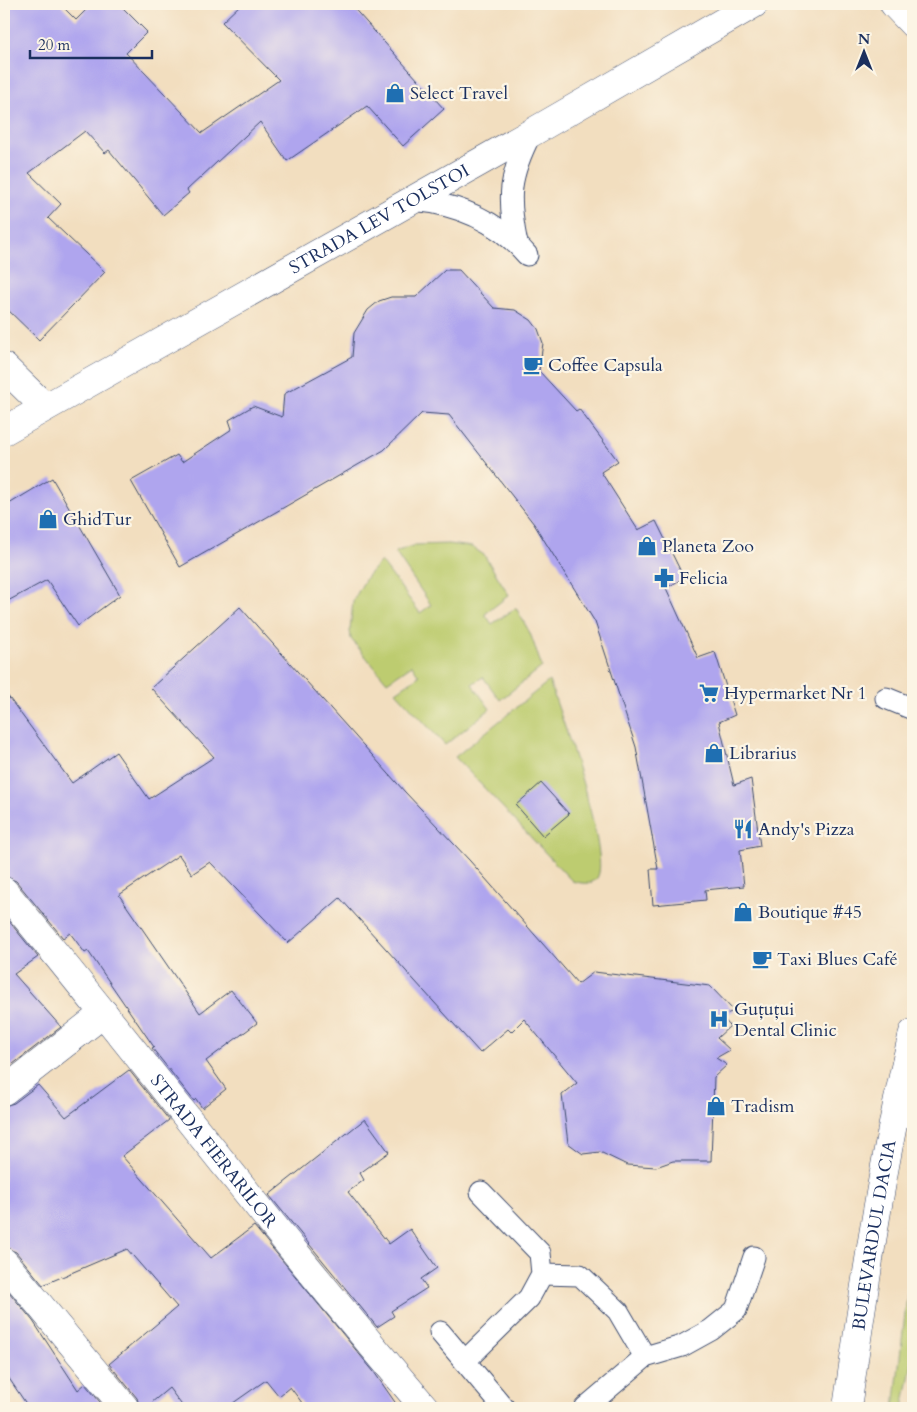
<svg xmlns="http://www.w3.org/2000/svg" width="917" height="1412" font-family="Cardo,serif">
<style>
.green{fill:#bdcc6f;stroke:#6c7e66}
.building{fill:#afa5ee}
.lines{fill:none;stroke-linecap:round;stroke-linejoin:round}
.service-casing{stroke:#3b496d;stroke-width:23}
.minor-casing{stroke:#3b496d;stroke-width:29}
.secondary-casing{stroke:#3b496d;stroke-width:29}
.trunk-casing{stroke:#3b496d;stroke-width:29}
.service{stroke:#fff;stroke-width:21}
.minor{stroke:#fff;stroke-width:28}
.secondary{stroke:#fff;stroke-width:28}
.trunk{stroke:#fff;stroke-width:28}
.labels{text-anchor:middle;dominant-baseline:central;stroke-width:4.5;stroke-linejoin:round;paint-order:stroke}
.poi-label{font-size:18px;fill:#1b2f5e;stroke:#fcf5e5;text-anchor:start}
.street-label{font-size:18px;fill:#1b2f5e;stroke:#fcf5e5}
</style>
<rect width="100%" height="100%" fill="#fcf5e5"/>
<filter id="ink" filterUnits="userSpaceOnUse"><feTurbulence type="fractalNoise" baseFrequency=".02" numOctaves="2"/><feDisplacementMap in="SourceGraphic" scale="10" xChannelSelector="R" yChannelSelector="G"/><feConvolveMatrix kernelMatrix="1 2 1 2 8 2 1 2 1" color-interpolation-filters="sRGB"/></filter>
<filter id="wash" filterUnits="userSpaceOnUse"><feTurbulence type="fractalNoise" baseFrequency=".0096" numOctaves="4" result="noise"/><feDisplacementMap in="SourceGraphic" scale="20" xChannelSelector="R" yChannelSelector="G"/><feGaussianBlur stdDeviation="1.12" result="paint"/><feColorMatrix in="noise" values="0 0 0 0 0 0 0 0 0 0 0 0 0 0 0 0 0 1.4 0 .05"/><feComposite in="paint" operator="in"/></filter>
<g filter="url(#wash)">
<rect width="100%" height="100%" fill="#f2debf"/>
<g class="green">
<polygon points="449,544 472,547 484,555 509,595 485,614 492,624 516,608 530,633 542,667 500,700 483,677 472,684 490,709 445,745 396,692 419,676 412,665 387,682 351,639 350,630 353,601 367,576 381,561 420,613 431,605 395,552 415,545"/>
<path d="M549 681C559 710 612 856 597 878 591 886 580 883 572 881L455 757Z"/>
<polygon points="913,1246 913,1358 903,1408 894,1408"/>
</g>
<g id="blocks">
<g class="building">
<polygon points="4,4 60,4 76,20 92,4 119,4 147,32 126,53 202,133 279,80 222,22 241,4 350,4 444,109 403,146 367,106 287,161 260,122 187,190 189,193 163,215 109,150 105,153 85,131 29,173 61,204 48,218 105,272 39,340 4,306"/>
<polygon points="445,270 459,270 494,308 515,310 531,320 538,329 543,343 539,371 576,411 579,409 618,461 601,472 638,530 656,521 684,578 666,588 698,658 715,652 735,715 719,722 734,785 751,779 760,846 740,850 744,886 705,890 706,900 653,905 650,869 658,869 636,747 595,622 534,524 449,415 422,413 384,450 180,567 131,481 177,455 182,462 232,429 229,420 253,406 282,417 284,394 352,357 354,333 368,310 379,301 391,297 416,297"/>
<polygon points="52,478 120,595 78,626 47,580 4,603 4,507"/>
<polygon points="240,607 405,792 470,861 578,984 594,972 710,986 734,1011 721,1016 730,1026 717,1038 730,1050 716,1058 727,1065 714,1077 711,1161 673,1161 656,1167 627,1165 600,1152 583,1154 568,1143 562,1095 577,1083 524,1019 511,1032 508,1029 480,1053 340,898 288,943 210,862 192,874 179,855 119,895 200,1013 231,990 257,1023 206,1061 226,1089 202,1108 196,1099 194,1101 152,1048 154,1047 88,951 85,953 70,933 63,938 16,881 4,876 4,691 72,783 116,752 149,799 214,757 151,688"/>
<polygon points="541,783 569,814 543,836 516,805"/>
<polygon points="4,915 38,957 14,974 61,1027 4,1071"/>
<polygon points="129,1070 169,1120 122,1156 211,1258 254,1226 374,1372 399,1408 306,1408 290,1387 279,1396 266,1380 226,1408 184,1408 169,1388 145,1408 140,1408 137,1398 109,1364 177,1307 127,1249 43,1285 16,1252 4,1247 4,1106 14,1103 38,1085 66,1117"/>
<polygon points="365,1119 389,1152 360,1173 364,1180 348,1192 389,1244 410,1229 437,1268 421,1279 427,1288 391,1311 394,1316 377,1327 269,1195"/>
<polygon points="4,1286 33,1321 78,1390 85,1384 105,1408 29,1408 4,1371"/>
</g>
</g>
</g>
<g filter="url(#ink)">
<use href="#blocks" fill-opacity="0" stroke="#3b496d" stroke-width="1"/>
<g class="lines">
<defs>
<g id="service">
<path d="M412 200C458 204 497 220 527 255"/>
<path d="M517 244C507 196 509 176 531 133"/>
<polyline points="886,698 913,709"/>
<polyline points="542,1274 580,1275 618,1311 645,1357"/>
<polyline points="440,1332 504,1408"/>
<polyline points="465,1361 529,1298 542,1274 540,1253 481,1192"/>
<polyline points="585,1408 645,1357 682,1346 711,1330 736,1310 754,1257"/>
</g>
<g id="minor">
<polyline points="4,367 45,407"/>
<path id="s1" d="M4 891C146 1062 280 1240 425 1408"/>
<polyline points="4,1091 104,1013"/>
<polyline points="4,1262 125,1408"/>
</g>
<g id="secondary">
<polyline points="894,4 913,24"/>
<path id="s2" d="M4 431 531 133 754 4"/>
</g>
<g id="trunk">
<path id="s3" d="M847 1408C865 1282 883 1157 913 1033"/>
</g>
</defs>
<use href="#service" class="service-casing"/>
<use href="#minor" class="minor-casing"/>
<use href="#secondary" class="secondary-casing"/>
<use href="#trunk" class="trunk-casing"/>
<use href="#service" class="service"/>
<use href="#minor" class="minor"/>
<use href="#secondary" class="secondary"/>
<use href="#trunk" class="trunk"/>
</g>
</g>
<defs>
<symbol id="shop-bare" viewBox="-9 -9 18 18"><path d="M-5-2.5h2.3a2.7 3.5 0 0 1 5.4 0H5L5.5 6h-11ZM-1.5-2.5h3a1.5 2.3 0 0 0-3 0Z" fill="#1f6fb2" stroke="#fcf5e5" stroke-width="2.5" paint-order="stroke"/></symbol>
<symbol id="cafe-bare" viewBox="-9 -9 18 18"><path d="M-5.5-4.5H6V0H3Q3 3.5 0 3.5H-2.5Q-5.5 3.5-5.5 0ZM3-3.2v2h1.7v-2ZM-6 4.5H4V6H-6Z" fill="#1f6fb2" stroke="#fcf5e5" stroke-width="2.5" paint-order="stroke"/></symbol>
<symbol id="pharmacy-bare" viewBox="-9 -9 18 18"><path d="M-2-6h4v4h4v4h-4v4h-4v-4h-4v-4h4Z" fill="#1f6fb2" stroke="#fcf5e5" stroke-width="2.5" paint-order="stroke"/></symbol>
<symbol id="supermarket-bare" viewBox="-9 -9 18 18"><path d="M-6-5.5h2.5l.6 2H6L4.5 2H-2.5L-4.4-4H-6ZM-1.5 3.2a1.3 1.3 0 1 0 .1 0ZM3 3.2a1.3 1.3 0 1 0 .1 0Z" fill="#1f6fb2" stroke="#fcf5e5" stroke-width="2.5" paint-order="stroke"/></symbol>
<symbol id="restaurant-bare" viewBox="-9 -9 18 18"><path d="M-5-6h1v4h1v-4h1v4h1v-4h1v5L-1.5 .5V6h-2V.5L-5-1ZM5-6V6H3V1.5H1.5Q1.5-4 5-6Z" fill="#1f6fb2" stroke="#fcf5e5" stroke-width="2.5" paint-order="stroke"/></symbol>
<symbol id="hospital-bare" viewBox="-9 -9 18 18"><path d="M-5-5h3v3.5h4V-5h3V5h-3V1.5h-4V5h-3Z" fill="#1f6fb2" stroke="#fcf5e5" stroke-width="2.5" paint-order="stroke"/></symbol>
</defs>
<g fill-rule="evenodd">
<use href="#shop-bare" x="381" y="79" width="28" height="28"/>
<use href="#cafe-bare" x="519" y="351" width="28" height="28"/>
<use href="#shop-bare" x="34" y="505" width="28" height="28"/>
<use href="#shop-bare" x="633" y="532" width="28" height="28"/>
<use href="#pharmacy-bare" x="650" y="564" width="28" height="28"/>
<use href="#supermarket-bare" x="695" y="679" width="28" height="28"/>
<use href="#shop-bare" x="700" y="739" width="28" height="28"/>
<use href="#restaurant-bare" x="729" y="815" width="28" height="28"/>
<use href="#shop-bare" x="729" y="898" width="28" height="28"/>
<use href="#cafe-bare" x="748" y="945" width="28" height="28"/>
<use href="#hospital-bare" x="705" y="1005" width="28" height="28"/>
<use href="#shop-bare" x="702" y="1092" width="28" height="28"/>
</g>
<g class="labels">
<g class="poi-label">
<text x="410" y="93">Select Travel</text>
<text x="548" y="365">Coffee Capsula</text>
<text x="63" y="519">GhidTur</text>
<text x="662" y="546">Planeta Zoo</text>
<text x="679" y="578">Felicia</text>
<text x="724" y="693">Hypermarket Nr 1</text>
<text x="729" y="753">Librarius</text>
<text x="758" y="829">Andy's Pizza</text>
<text x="758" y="912">Boutique #45</text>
<text x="777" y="959">Taxi Blues Café</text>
<text x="734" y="1009">Guțuțui<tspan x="734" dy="21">Dental Clinic</tspan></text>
<text x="731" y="1106">Tradism</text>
</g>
<g class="street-label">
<text stroke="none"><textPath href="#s2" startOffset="431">STRADA LEV TOLSTOI</textPath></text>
<text stroke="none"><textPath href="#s1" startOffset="334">STRADA FIERARILOR</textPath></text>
<text stroke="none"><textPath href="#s3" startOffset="175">BULEVARDUL DACIA</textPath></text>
</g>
</g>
<rect width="917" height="1412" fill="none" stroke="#fcf5e5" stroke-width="20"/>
<g transform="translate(864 52)" stroke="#fcf5e5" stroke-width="4" paint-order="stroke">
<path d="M0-4L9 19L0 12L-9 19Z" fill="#1b2f5e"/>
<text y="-8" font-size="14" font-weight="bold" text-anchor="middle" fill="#1b2f5e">N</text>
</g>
<path d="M30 50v8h122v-8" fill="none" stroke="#1b2f5e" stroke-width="2.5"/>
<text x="38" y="50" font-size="15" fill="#1b2f5e" stroke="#fcf5e5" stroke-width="4" paint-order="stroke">20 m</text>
</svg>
